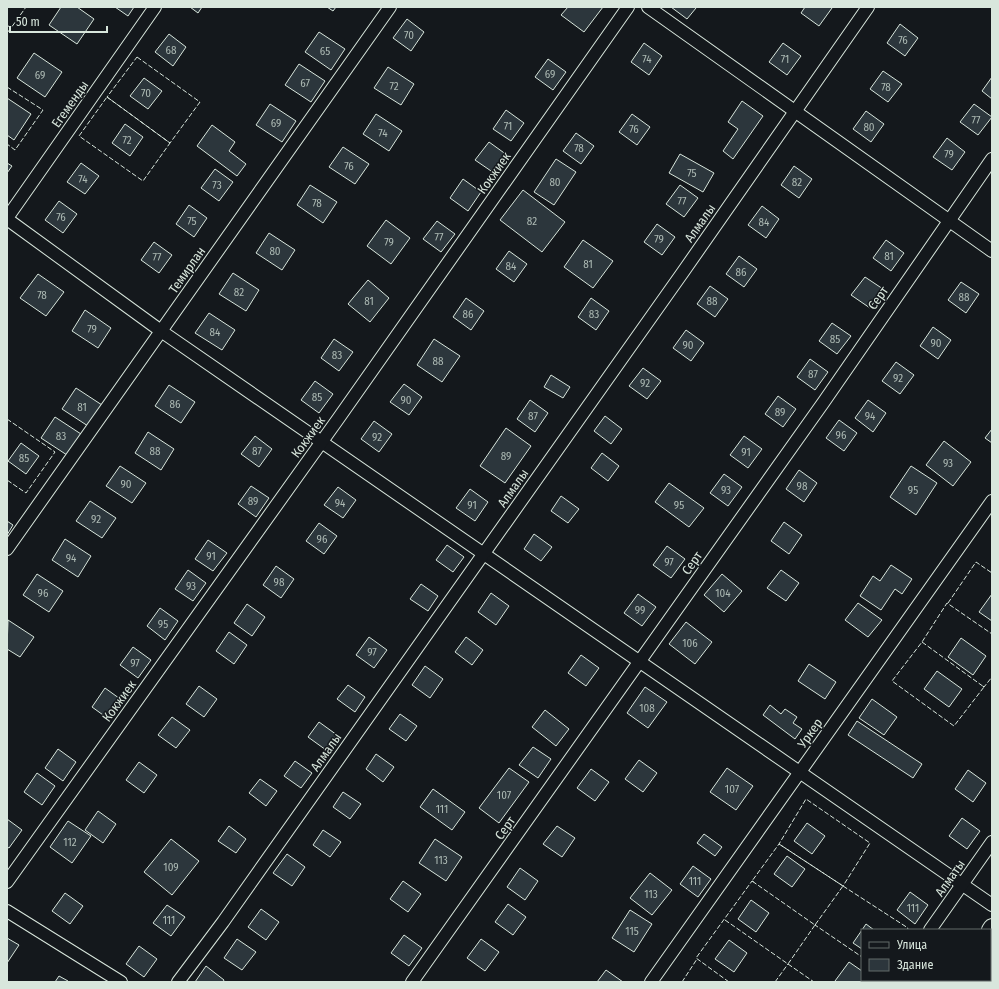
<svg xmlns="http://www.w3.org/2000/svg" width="999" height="989" font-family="'Fira Sans Condensed',sans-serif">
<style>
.building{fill:#2c363c;stroke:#d8e6dc}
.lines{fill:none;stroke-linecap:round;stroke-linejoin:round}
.street-casing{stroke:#d8e6dc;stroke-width:14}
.secondary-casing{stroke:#d8e6dc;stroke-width:18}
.street{stroke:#14181c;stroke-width:12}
.secondary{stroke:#14181c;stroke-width:16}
.fence{stroke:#d8e6dc;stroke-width:1;stroke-dasharray:5 2;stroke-linecap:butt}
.labels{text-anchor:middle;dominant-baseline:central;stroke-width:3;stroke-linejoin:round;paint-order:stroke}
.number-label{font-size:11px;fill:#adbab4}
.street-label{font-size:13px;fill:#d8e6dc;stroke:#14181c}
</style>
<rect width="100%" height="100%" fill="#14181c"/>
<g class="building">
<polygon points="61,7 77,7 94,19 77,44 49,25"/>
<polygon points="115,7 134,7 128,16"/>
<polygon points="190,7 202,7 198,13"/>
<polygon points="327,7 336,7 333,11"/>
<polygon points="568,7 603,7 584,32 561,15"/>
<polygon points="671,7 694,7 696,8 687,19"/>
<polygon points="805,7 831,7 832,8 819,26 801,13"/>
<polygon points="407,19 424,32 411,51 393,38"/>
<polygon points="900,24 918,38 905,56 887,43"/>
<polygon points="319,32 345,49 331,70 305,52"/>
<polygon points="169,34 186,47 173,66 155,52"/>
<polygon points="644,43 662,56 649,75 631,62"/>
<polygon points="783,43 801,56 787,75 769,62"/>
<polygon points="34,53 62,72 45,97 17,78"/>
<polygon points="548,59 566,72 553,90 535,77"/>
<polygon points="299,64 325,81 311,102 285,85"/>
<polygon points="388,67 414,84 401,105 374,88"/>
<polygon points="883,71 902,84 888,102 870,89"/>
<polygon points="992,77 992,99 982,91"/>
<polygon points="144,78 162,91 148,109 130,96"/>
<polygon points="7,98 31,114 14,140 7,135"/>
<polygon points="742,101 763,116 733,159 723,151 738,129 728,122"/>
<polygon points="270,104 296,121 282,142 256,125"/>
<polygon points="974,104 992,117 978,135 960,122"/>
<polygon points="506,110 524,123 511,141 493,129"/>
<polygon points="866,111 884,124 871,142 853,129"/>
<polygon points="376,114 402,131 389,151 363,134"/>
<polygon points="632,114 650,127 637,145 619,132"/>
<polygon points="125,124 143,137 130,156 112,143"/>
<polygon points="212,125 235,142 229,151 246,164 237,176 197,146"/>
<polygon points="576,133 594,146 581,164 563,151"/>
<polygon points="947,138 965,152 952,170 933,157"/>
<polygon points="489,142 507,155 494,173 475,160"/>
<polygon points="343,147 369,164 355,184 329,167"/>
<polygon points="680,154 714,173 703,192 669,173"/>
<polygon points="556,159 576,172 554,205 534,192"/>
<polygon points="7,163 12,166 7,173"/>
<polygon points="81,163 99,176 85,194 67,182"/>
<polygon points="794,166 812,179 799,198 781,185"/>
<polygon points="215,169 233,182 219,201 201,188"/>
<polygon points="463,179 481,192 468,211 450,198"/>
<polygon points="310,185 337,202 323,223 297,205"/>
<polygon points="680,185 698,198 684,217 666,204"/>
<polygon points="523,190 565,222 542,252 500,220"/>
<polygon points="59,201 77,214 63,233 45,220"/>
<polygon points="189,205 207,218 194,237 176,224"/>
<polygon points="762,206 779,219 766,238 748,225"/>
<polygon points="386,220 410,238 391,264 367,246"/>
<polygon points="437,221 455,234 441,252 423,239"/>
<polygon points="657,224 675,237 662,255 644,242"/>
<polygon points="269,233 295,250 282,270 256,253"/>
<polygon points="583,240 613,261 593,288 564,267"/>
<polygon points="886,240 904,253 891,271 873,258"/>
<polygon points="154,242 172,255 159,273 141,260"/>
<polygon points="509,251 527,264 514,282 496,269"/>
<polygon points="739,256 757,269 744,287 726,274"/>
<polygon points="233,273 259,290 246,311 219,294"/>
<polygon points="38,274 64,292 46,316 20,298"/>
<polygon points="865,277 883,289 870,308 851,295"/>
<polygon points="368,280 389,298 370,322 348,304"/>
<polygon points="961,282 979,294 966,313 948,300"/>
<polygon points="710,286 728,299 715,317 697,304"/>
<polygon points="466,298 484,311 471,330 453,317"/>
<polygon points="591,298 609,311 596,330 578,317"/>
<polygon points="85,310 111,328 98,348 72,331"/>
<polygon points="209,313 235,330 222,350 195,333"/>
<polygon points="832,323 851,336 837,354 819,341"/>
<polygon points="933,327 951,340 938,359 920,346"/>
<polygon points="686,330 704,343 691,361 673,348"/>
<polygon points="334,339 353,352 339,371 321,358"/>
<polygon points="434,339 460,356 442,382 417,365"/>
<polygon points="810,359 828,372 815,390 797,377"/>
<polygon points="896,362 914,375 900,394 882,381"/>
<polygon points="643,368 661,381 647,399 629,386"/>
<polygon points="551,375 570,387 563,398 544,387"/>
<polygon points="315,381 333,394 319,413 301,400"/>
<polygon points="404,384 422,397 409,415 390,402"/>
<polygon points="169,385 195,402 181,423 155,406"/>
<polygon points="76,388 102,405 88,426 62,409"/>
<polygon points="778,396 796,409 783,427 765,414"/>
<polygon points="530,400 548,413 535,432 517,419"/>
<polygon points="868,400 886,413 873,432 855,418"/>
<polygon points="605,416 622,429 611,444 594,431"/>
<polygon points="55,417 81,434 67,455 41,438"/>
<polygon points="839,420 857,433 844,451 826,438"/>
<polygon points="374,421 392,434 379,452 361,439"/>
<polygon points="506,428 531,446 505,483 480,466"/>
<polygon points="992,429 992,443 985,438"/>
<polygon points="148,432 174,449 161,470 135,453"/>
<polygon points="255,436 272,449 259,467 241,454"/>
<polygon points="744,436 762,449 748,468 730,455"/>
<polygon points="944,441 971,462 953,486 926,465"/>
<polygon points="21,443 39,456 26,474 8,461"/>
<polygon points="602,453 619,466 608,481 591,468"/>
<polygon points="120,466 146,483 132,503 106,486"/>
<polygon points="911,466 937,483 916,515 890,497"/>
<polygon points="799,470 817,483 804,502 786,489"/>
<polygon points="724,474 742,487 728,506 710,493"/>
<polygon points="669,483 704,508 689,527 655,502"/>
<polygon points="251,486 269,498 256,517 238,504"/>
<polygon points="338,487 356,500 343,518 324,505"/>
<polygon points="470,489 488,502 475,521 456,508"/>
<polygon points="561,496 579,509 568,523 551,511"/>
<polygon points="90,501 116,518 102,538 76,521"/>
<polygon points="7,521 13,525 7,535"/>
<polygon points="784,522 802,535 789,554 771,541"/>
<polygon points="319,523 337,536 324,554 306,541"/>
<polygon points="534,534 552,547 541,561 524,549"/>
<polygon points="65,539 91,556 78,577 52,560"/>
<polygon points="208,540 227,553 213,571 195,559"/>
<polygon points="447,545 464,557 453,572 436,560"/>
<polygon points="667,546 685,559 671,578 653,565"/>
<polygon points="891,565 912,579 902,594 895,589 881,610 860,596 873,576 880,581"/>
<polygon points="276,566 294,579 281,598 263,585"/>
<polygon points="188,570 206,583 193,601 175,589"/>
<polygon points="781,570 799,583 786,601 767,588"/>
<polygon points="37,574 63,591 49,612 23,595"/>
<polygon points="722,574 742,591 724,612 704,595"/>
<polygon points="421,584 438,596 428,611 410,599"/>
<polygon points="491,593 509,606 496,625 478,612"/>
<polygon points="638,594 656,607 642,626 624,613"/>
<polygon points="992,594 992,621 979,612"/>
<polygon points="858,603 882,620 868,637 845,620"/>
<polygon points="247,604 265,617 252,636 234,623"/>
<polygon points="160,608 178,621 165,640 147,626"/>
<polygon points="8,620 34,637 20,657 7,649"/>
<polygon points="686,622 712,642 695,664 669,644"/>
<polygon points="229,632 247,645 234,664 216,651"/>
<polygon points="369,637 387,650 374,668 356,655"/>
<polygon points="466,637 483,650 472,665 455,652"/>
<polygon points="961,638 986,656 973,675 948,657"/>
<polygon points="133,647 151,660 138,678 120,665"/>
<polygon points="581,655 599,668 586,686 568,673"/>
<polygon points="809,664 836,682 825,699 798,681"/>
<polygon points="425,666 443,679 430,698 412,685"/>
<polygon points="937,671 962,689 949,707 924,689"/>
<polygon points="348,685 365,697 355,712 337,699"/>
<polygon points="199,686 217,699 204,717 186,704"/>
<polygon points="645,687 667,702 648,728 627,713"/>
<polygon points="105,688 123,701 110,720 92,707"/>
<polygon points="872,699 897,717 884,735 859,718"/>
<polygon points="770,705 781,714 785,709 797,717 793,723 802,729 795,739 763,715"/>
<polygon points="545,710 569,729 556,746 532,727"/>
<polygon points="400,714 417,726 406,741 389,729"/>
<polygon points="172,717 190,730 176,748 158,735"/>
<polygon points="857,721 922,764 913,778 848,735"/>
<polygon points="319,722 337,735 326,750 308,737"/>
<polygon points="533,747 551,759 538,778 519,765"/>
<polygon points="58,749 76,762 63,781 45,768"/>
<polygon points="376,754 394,767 383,782 366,769"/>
<polygon points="639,760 657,773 643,792 625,779"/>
<polygon points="295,761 312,773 301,788 284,776"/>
<polygon points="139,762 157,775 144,793 126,780"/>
<polygon points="509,768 529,782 499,823 479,808"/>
<polygon points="727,768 753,786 736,810 710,792"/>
<polygon points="591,769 609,782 595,801 577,788"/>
<polygon points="968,770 986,783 973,802 955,789"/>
<polygon points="37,773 55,786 42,805 24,792"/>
<polygon points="260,779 277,791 266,806 249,793"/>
<polygon points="433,789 465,812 452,830 420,807"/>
<polygon points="343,792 361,804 350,819 333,807"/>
<polygon points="98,811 116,824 103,843 85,830"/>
<polygon points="962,818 980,831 967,849 949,836"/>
<polygon points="7,819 22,830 9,848 7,847"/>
<polygon points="68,821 91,836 72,863 50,847"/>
<polygon points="807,823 825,836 812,854 794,841"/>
<polygon points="229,826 246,839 236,853 218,841"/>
<polygon points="557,826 575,838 562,857 543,844"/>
<polygon points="323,830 341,842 330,857 313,845"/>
<polygon points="704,834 722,847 715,856 697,843"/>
<polygon points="171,839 199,861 172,895 144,872"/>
<polygon points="435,839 462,857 446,881 419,863"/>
<polygon points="287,854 305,867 292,886 273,873"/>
<polygon points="787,856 805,869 792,887 774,874"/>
<polygon points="693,866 711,879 698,897 680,884"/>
<polygon points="520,868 538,881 525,900 507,887"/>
<polygon points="650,873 672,890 652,915 630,898"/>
<polygon points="403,881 421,894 408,912 390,899"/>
<polygon points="910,892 928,905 915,924 897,910"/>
<polygon points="65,893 83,906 70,924 52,911"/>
<polygon points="751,900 769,913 756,932 738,919"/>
<polygon points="508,904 526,917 513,935 495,922"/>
<polygon points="167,905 185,917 171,936 153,923"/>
<polygon points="261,909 279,922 266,940 248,927"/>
<polygon points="630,910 652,924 634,952 612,938"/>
<polygon points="866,924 874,930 862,930"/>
<polygon points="862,930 862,949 853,943"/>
<polygon points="404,935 422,948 409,966 391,953"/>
<polygon points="7,938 19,945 7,963"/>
<polygon points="237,939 256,952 242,970 224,958"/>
<polygon points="481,939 499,952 485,971 467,958"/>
<polygon points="729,940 747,953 734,972 715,959"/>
<polygon points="139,946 157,959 144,977 126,964"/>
<polygon points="849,962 862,971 862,980 863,980 862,982 837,982 835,981"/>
<polygon points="206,966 224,980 223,982 195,982"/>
<polygon points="606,970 623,982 597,982"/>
<polygon points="59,976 68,981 68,982 55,982"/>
</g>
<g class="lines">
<defs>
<g id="street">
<polyline points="648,7 992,251"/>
<polyline points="7,218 155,7"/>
<polyline points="7,219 161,331 992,905"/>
<polyline points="7,549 390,7"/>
<polyline points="7,882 338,419 628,7"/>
<polyline points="7,911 121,982"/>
<polyline points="930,930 992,842"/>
<polyline points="178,982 223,922 683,272 868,7"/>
<polyline points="412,982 823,403 992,159"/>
<polyline points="651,982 992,501"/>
<polyline points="893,982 895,980"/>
</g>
<g id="secondary">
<polyline points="990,930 992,927"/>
<polyline points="990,951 992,948"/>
<polyline points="953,982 954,980"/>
<polyline points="968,982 970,980"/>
</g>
</defs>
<use href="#street" class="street-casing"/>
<use href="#secondary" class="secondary-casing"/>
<use href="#street" class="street"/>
<use href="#secondary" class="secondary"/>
<g class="fence">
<polyline points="7,25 11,28 26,7"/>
<polyline points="7,33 11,28 10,28"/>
<polygon points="137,57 200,102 170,143 107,97"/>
<polyline points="7,87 43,110 15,150 7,144"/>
<polygon points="107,97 170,143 143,181 79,136"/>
<polyline points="7,419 55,452 26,493 7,480"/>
<polyline points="948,603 976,562 992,573"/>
<polyline points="922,642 984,687 954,726 892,681 922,642 947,603 992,634"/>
<polyline points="983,686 984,687 992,677"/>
<polyline points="779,844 843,886 815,925 752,881 779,844 806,799 870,843 843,886 779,844"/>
<polyline points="843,886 908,928 907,930"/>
<polyline points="725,920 788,964 815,925 814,924"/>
<polyline points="816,924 815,925 862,957"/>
<polyline points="788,964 814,982"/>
<polyline points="682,982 697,959"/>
<polyline points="729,982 696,958 752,881 754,882"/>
<polyline points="775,982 788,964"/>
<polyline points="871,982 873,980"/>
</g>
</g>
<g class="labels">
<g class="number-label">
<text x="409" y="35">70</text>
<text x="903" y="40">76</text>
<text x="171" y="50">68</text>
<text x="325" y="51">65</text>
<text x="647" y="59">74</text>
<text x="785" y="59">71</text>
<text x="550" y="74">69</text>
<text x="40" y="75">69</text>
<text x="305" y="83">67</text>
<text x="394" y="86">72</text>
<text x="886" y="87">78</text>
<text x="146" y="93">70</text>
<text x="976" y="120">77</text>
<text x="276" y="123">69</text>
<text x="508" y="126">71</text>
<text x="869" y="127">80</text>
<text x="634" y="129">76</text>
<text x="383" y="133">74</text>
<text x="127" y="140">72</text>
<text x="579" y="148">78</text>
<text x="949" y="154">79</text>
<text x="349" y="166">76</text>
<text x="692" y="173">75</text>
<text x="83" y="179">74</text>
<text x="555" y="182">80</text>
<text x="797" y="182">82</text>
<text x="217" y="185">73</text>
<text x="682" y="201">77</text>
<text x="317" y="203">78</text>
<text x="61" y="217">76</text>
<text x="192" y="221">75</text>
<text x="532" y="221">82</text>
<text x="764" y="222">84</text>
<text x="439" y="237">77</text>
<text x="659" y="239">79</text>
<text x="389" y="242">79</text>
<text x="275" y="251">80</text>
<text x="889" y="256">81</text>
<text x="157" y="257">77</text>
<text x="588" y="264">81</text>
<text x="511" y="266">84</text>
<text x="741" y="272">86</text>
<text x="239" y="292">82</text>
<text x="42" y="295">78</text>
<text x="964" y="297">88</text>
<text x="369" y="301">81</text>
<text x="712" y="301">88</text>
<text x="468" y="314">86</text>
<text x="594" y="314">83</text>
<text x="92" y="329">79</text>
<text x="215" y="332">84</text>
<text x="835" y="339">85</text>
<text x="936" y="343">90</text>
<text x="688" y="345">90</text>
<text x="337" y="355">83</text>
<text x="438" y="361">88</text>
<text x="813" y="374">87</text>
<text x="898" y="378">92</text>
<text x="645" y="383">92</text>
<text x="317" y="397">85</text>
<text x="406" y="400">90</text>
<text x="175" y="404">86</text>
<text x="82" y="407">81</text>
<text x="780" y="412">89</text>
<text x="533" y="416">87</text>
<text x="870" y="416">94</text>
<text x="841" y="435">96</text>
<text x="61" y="436">83</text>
<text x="377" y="437">92</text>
<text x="155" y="451">88</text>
<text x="257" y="451">87</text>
<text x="746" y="452">91</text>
<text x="506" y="456">89</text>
<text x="24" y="458">85</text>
<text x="948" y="463">93</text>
<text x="126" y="484">90</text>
<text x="802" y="486">98</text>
<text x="726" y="490">93</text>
<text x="913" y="490">95</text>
<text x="253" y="501">89</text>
<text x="340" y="503">94</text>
<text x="472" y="505">91</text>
<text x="679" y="505">95</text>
<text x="96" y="519">92</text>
<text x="322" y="539">96</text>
<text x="211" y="556">91</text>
<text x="71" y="558">94</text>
<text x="669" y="562">97</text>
<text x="279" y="582">98</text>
<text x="191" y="586">93</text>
<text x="43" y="593">96</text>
<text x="723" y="593">104</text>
<text x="640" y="610">99</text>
<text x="163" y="624">95</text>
<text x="690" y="643">106</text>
<text x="372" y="652">97</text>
<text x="135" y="663">97</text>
<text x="647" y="708">108</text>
<text x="732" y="789">107</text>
<text x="504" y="795">107</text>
<text x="442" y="809">111</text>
<text x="70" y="842">112</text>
<text x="441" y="860">113</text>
<text x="171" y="867">109</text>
<text x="695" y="881">111</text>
<text x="651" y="894">113</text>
<text x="913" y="908">111</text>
<text x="169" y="920">111</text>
<text x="632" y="931">115</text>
</g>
<g class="street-label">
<text transform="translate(70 104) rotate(-55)">Егеменды</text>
<text transform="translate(494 173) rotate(-55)">Кокжиек</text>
<text transform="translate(700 223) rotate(-55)">Алмалы</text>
<text transform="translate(187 270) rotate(-55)">Темирлан</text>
<text transform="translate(878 298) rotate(-55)">Серт</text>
<text transform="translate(308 437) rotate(-54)">Кокжиек</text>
<text transform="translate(513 488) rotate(-55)">Алмалы</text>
<text transform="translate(692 563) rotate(-55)">Серт</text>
<text transform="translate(119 701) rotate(-54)">Кокжиек</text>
<text transform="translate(810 733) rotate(-55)">Уркер</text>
<text transform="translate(326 752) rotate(-55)">Алмалы</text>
<text transform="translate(505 828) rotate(-55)">Серт</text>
<text transform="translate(950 878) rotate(-55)">Алматы</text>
</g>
</g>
<rect width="999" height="989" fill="none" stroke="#d8e6dc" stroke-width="16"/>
<rect x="861" y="929" width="130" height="52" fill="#14181c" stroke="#626a69"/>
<rect x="869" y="942" width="20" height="6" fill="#14181c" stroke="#626a69"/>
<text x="897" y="949" font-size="12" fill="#d8e6dc">Улица</text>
<rect x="869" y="959" width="20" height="12" fill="#2c363c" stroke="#626a69"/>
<text x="897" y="969" font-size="12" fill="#d8e6dc">Здание</text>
<path d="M10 26v6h97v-6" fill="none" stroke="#d8e6dc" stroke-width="2"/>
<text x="16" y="26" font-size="12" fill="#d8e6dc" stroke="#14181c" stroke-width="3" paint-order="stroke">50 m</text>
</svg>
